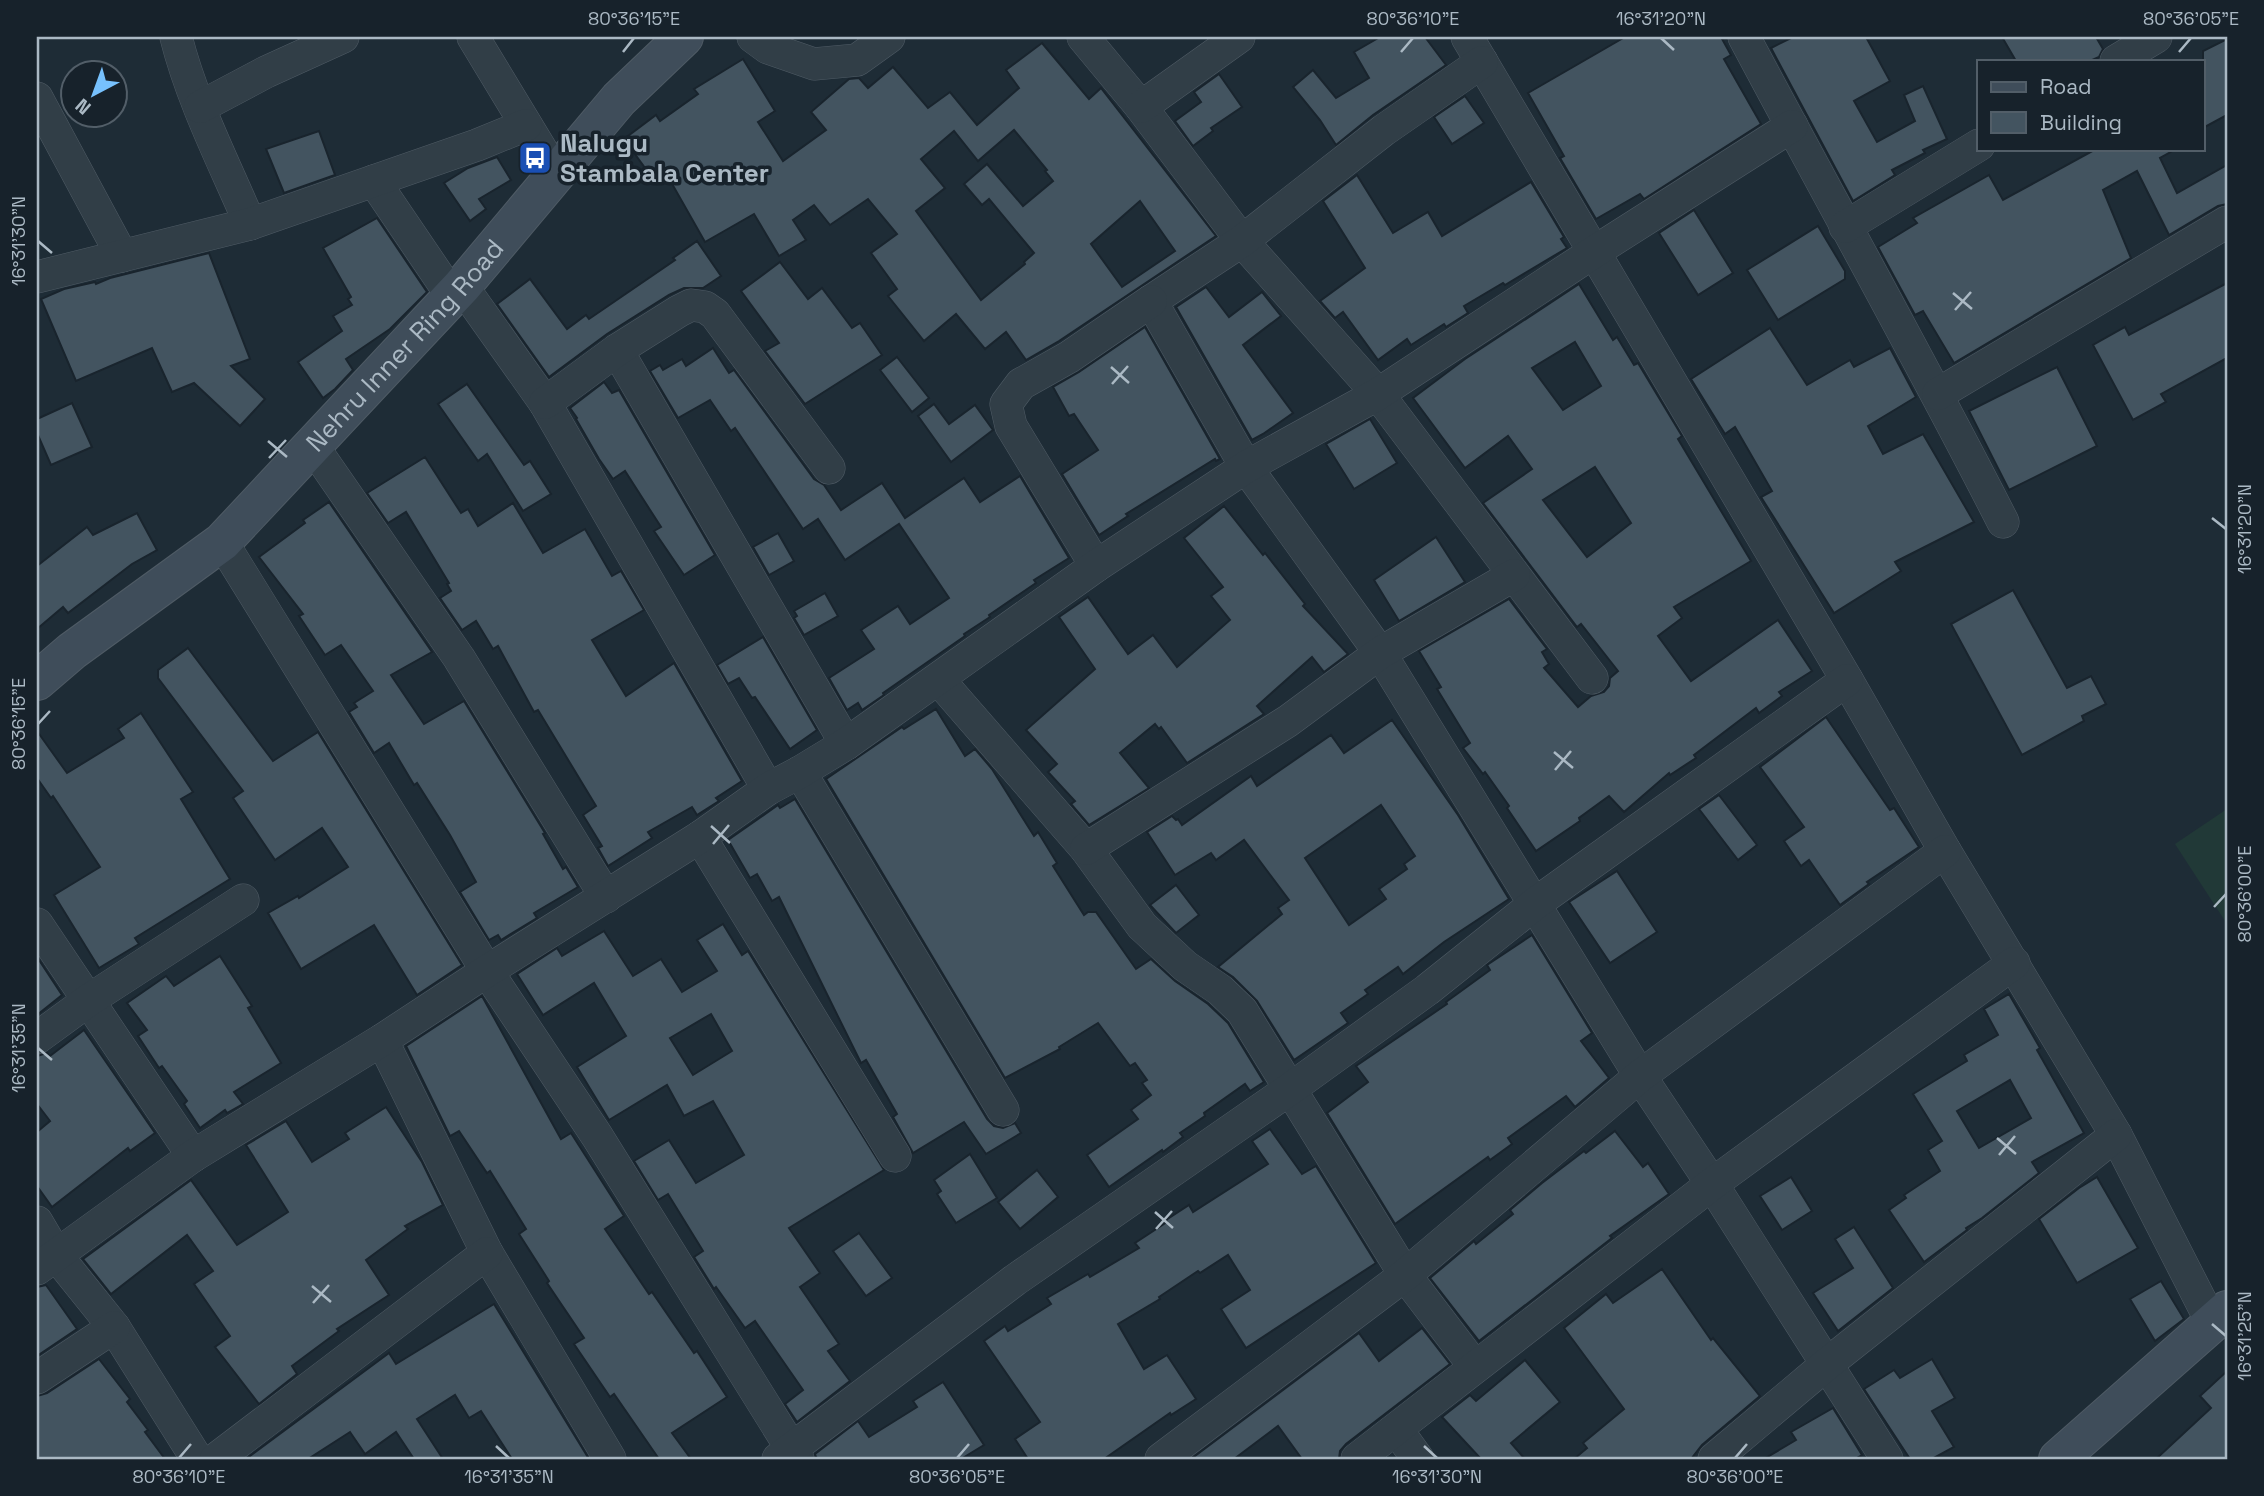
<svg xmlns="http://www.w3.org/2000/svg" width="2264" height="1496" font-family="'Space Grotesk',sans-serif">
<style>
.green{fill:#213937}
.building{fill:#435460;stroke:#19242d;stroke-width:2;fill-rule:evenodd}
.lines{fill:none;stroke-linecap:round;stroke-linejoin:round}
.street-casing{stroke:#4f5b65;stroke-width:33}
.secondary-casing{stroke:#4f5b65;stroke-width:40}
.street{stroke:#313e47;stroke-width:32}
.secondary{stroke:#3f4d5a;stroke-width:38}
.ticks{fill:none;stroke:#abb9c4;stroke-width:2.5}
.labels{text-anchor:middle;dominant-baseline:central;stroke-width:7;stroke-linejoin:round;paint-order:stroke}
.poi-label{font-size:26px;font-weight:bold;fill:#abb9c4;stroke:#17222b;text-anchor:start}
.street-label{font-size:26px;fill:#abb9c4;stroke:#17222b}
.neatline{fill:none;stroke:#abb9c4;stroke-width:2.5}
.ticks-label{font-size:18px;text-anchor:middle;fill:#abb9c4}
</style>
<rect width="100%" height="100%" fill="#1e2c36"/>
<polygon class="green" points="2227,809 2227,924 2175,844"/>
<g class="building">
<polygon points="1380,37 1425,37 1446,65 1373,115 1336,145 1320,120 1293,87 1313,70 1336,98 1369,78 1354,52"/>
<polygon points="1625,37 1721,37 1731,55 1724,59 1761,124 1644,199 1640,194 1596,219 1560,158 1564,156 1528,93"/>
<polygon points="1793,37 1866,37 1890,81 1854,101 1877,142 1915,121 1904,95 1923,86 1947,139 1923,150 1925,153 1892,170 1895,175 1853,201 1771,48"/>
<polygon points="2002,37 2096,37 2103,49 2099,57 2090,61 2016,61"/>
<polygon points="2227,39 2227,115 2203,128 2203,51"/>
<path d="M1042 43 1089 99 1101 88 1216 236 1059 341 1026 360 1006 332 985 349 956 314 924 341 888 296 897 289 871 253 897 234 868 199 830 225 814 205 793 220 806 240 779 256 754 214 705 242 667 175 656 183 624 139 656 115 660 121 698 94 694 89 743 59 775 111 758 122 783 161 826 130 811 112 849 79 859 78 868 88 893 67 928 108 950 92 977 125 1019 88 1006 70ZM1014 130 1047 170 1045 171 1053 181 1023 206 987 164 964 184 982 205 989 199 1034 253 1024 262 1025 264 981 300 916 211 945 188 921 159 954 131 978 161ZM1140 201 1175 251 1122 287 1091 244Z"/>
<polygon points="1219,74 1242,107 1211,128 1213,131 1193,146 1175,121 1201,102 1194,92"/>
<polygon points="1465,96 1484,123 1452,144 1434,117"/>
<polygon points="319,131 335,175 284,193 266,149"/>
<polygon points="2096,149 2176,149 2160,158 2177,193 2227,165 2227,204 2218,206 2169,235 2137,171 2103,190 2131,258 1954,363 1923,311 1915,315 1878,247 1917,223 1913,218 1989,175 2003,200"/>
<polygon points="497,157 511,180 479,199 486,209 470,221 444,183 468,168"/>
<polygon points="1357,175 1393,233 1428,212 1442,236 1531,182 1564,237 1561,239 1567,248 1505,285 1503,283 1464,306 1468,313 1446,327 1444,324 1411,345 1407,339 1378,360 1343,312 1335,318 1320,301 1365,268 1323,201"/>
<polygon points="1694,210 1733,273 1698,295 1659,233"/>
<polygon points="377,218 427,292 390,329 346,359 353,370 335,389 323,398 298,362 342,331 333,316 352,305 348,299 351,297 323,248"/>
<polygon points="1818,226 1845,271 1845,279 1778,320 1747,270"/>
<polygon points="697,241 721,276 703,288 684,288 669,295 607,334 549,377 497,304 530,279 567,329 586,315 589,319 675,260 673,258"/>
<polygon points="209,253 250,359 231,366 265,399 240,426 194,383 172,392 152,348 76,381 41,299 64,289 95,282 96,284 110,278"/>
<polygon points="780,262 808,299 822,288 852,328 860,323 882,355 805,404 765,351 779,343 741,291"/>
<polygon points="2227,283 2227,358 2161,394 2166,402 2133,420 2093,345 2125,327 2129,335"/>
<path d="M1579 284 1613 340 1617 337 1634 365 1638 363 1682 436 1678 439 1751 561 1674 607 1682 618 1658 636 1691 681 1778 620 1812 671 1779 692 1782 696 1759 713 1756 708 1694 755 1696 758 1670 775 1669 773 1624 812 1609 796 1579 818 1580 821 1536 851 1507 808 1509 806 1485 772 1483 774 1463 748 1470 743 1437 689 1441 687 1419 651 1509 599 1547 649 1542 652 1549 664 1544 668 1578 707 1591 696 1604 692 1609 686 1610 678 1618 671 1581 624 1577 627 1483 503 1532 469 1508 436 1465 468 1413 398 1465 359ZM1575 342 1601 386 1563 410 1532 368ZM1595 467 1631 523 1587 557 1543 500Z"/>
<polygon points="1206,287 1229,317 1262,292 1281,316 1243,345 1293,413 1263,434 1252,440 1176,307"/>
<polygon points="1145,327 1220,459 1216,461 1215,459 1126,514 1128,516 1099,535 1062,474 1098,450 1074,414 1069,416 1053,387 1079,372"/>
<polygon points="1770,328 1807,385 1850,360 1854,367 1890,348 1916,397 1868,426 1883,454 1923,434 1974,522 1895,562 1901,571 1834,613 1761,497 1772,491 1735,427 1725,434 1691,379"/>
<polygon points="713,348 729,373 734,370 814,479 824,485 841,510 882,483 905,518 964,478 980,502 1020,476 1069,558 1034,580 1036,583 989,615 990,617 964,634 965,636 883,693 884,695 862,710 858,703 847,710 829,678 874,649 861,630 898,606 910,624 949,598 899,524 845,560 818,519 803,529 735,428 731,431 710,400 678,418 650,371 660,365 663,370 682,359 686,366"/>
<polygon points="897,357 929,398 912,412 880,370"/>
<polygon points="2057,367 2097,446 2009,490 1969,411"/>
<polygon points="604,382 612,393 619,390 715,555 684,575 654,531 661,527 625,471 613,479 599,459 576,419 577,418 570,408"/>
<polygon points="467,384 524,465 530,461 551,494 523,511 487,454 478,461 438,404"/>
<polygon points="72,403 92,447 51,465 37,433 37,419"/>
<polygon points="934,404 949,424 975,405 993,430 951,462 918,416"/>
<polygon points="1370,419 1397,463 1354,489 1326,444"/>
<polygon points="425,457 461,513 468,509 478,526 513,503 543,553 585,529 612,576 621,571 644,610 592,640 626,696 674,663 742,781 716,798 719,801 697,815 692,807 648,832 652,838 608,866 598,848 602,846 583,815 596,806 538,710 534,712 498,646 493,649 476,621 462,630 440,598 451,591 447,584 449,583 406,512 388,523 367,493"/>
<polygon points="329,502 432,652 391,675 424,724 464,701 545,833 543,834 563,869 566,867 578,887 534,913 537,918 501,940 498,935 489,940 460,892 476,882 450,835 417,783 414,785 389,743 374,753 349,712 357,707 354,703 373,691 341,645 325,655 299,616 303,614 259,557 305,523 303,520"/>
<polygon points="1224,506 1263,555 1265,553 1305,604 1303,606 1348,654 1324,672 1312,657 1257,706 1264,714 1187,763 1161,727 1159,729 1155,724 1120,753 1149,788 1089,825 1071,804 1075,801 1048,772 1057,764 1026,730 1095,669 1059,617 1088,597 1128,654 1153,635 1177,667 1230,620 1211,596 1223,587 1184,538"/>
<polygon points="137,513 157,550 132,564 68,613 63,607 37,629 37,566 87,527 93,535"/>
<polygon points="778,533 794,561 769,575 753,547"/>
<polygon points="1436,537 1465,582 1399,621 1374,580"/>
<polygon points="2013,590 2067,688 2091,676 2106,704 2082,716 2084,721 2022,755 1951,624"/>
<polygon points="825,593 838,616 804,635 794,618 797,616 794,611"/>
<polygon points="763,637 817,730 790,749 755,697 752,698 739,678 728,684 717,665"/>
<polygon points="188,648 273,761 318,732 462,965 417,995 374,925 301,969 268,913 298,896 299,898 348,867 322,828 275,860 233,798 243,791 158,678 158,670"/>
<polygon points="936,709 965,756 975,749 992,769 1034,836 1038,832 1057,863 1053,866 1084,915 1088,912 1096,912 1136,969 1151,959 1175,981 1208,1004 1228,1023 1264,1082 1250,1091 1245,1084 1204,1113 1205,1116 1180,1133 1183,1137 1163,1152 1162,1150 1109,1187 1087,1155 1138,1119 1131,1110 1151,1095 1142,1083 1147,1080 1135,1063 1130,1066 1098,1023 1059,1047 1060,1049 1005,1078 826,779 902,727 904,729"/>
<polygon points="141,713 193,792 181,799 230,879 135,938 139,944 99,968 54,895 100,867 53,796 51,798 37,778 37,731 67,773 124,738 118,729"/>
<polygon points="1826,717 1890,810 1894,808 1919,847 1867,882 1869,884 1840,905 1809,860 1801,866 1784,841 1804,827 1760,767"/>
<path d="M1392 720 1458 815 1509 899 1444 942 1403 974 1398 967 1365 990 1368 994 1341 1013 1348 1023 1294 1060 1257 1001 1233 977 1218 967 1282 914 1278 908 1289 900 1244 840 1216 860 1211 853 1175 875 1147 832 1172 816 1176 820 1178 819 1182 825 1251 776 1257 786 1331 735 1344 753ZM1381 805 1415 856 1404 864 1407 869 1379 889 1386 899 1349 925 1305 858Z"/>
<polygon points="1719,795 1757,845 1738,860 1699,809"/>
<polygon points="795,799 987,1119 994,1126 1003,1128 1015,1123 1021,1133 986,1154 964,1122 913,1153 893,1117 897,1114 866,1060 861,1063 779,897 772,901 757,874 750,878 728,840 778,805 780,808"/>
<polygon points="1617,871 1657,932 1610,963 1569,902"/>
<polygon points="1176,885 1199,915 1176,933 1150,905"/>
<path d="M723 924 742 955 748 951 884 1170 789 1228 820 1273 800 1287 839 1344 828 1351 850 1381 797 1422 785 1404 803 1390 755 1321 745 1328 716 1287 714 1289 694 1257 703 1251 668 1194 658 1200 634 1161 669 1140 696 1183 744 1155 713 1101 684 1116 667 1085 609 1120 577 1067 626 1036 594 983 543 1015 517 974 557 948 562 956 604 931 633 976 661 959 682 992 717 971 697 940ZM711 1014 732 1051 693 1075 670 1038Z"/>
<polygon points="1532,935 1592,1033 1581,1041 1609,1078 1575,1107 1566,1096 1508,1138 1512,1144 1490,1160 1488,1157 1395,1224 1327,1113 1368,1082 1356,1066 1447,1004 1446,1002 1490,970 1487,965"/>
<polygon points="220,956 252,1006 248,1008 281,1063 234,1092 243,1104 227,1113 225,1110 200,1128 184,1104 187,1101 162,1066 159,1068 138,1036 147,1030 127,1003 166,976 174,986"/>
<polygon points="37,957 62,995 37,1015"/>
<path d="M2009 994 2040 1048 2037 1050 2084 1133 2032 1162 2039 1173 1982 1218 1966 1228 1967 1230 1924 1262 1889 1210 1906 1198 1904 1195 1940 1171 1928 1150 1942 1141 1913 1094 1967 1061 1964 1055 1998 1035 1984 1009ZM2010 1080 2031 1118 1979 1148 1957 1111Z"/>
<polygon points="482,996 561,1139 571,1133 624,1216 605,1229 649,1294 652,1292 694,1353 697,1351 727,1397 672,1433 691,1459 659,1459 614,1394 610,1397 574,1344 584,1338 547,1283 549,1281 519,1234 526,1229 490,1171 487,1173 459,1131 450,1136 406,1046"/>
<polygon points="84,1030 155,1133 130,1151 128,1148 52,1207 37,1186 37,1132 50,1121 37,1104 37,1056 47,1053 50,1056"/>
<polygon points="386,1107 422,1162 443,1205 405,1226 408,1229 366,1260 389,1295 337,1329 339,1331 292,1366 297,1374 259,1404 215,1347 230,1336 194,1284 213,1271 187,1235 111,1294 83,1259 191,1180 237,1245 288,1212 246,1145 286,1121 312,1162 349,1139 345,1133"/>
<polygon points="1270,1129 1302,1174 1316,1166 1376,1263 1246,1348 1221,1309 1250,1290 1228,1255 1200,1273 1198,1271 1159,1297 1160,1299 1118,1324 1144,1369 1167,1355 1196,1399 1171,1415 1170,1413 1104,1459 1028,1459 1015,1439 1040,1422 984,1341 1005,1326 1008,1331 1051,1304 1047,1298 1088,1274 1090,1277 1139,1248 1135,1243 1167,1222 1166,1220 1189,1205 1193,1212 1268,1164 1252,1141"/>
<polygon points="1615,1131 1643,1167 1648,1163 1669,1194 1610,1236 1612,1238 1479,1341 1430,1278 1474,1241 1476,1244 1513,1214 1510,1210 1542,1183 1584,1151 1586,1153"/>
<polygon points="970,1154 997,1198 956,1223 937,1194 941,1191 934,1180"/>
<polygon points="1037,1170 1058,1197 1020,1229 998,1202"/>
<polygon points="1791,1177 1812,1211 1782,1230 1760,1196"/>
<polygon points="2097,1177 2138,1248 2077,1283 2039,1219 2079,1188"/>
<polygon points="1854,1227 1893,1288 1838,1331 1813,1293 1853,1268 1835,1239"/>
<polygon points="859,1233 892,1278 866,1296 833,1251"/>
<polygon points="1662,1269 1711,1340 1713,1338 1760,1396 1702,1445 1691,1459 1574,1459 1587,1448 1583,1443 1624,1409 1564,1328 1606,1294 1613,1303"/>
<polygon points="2161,1281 2184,1319 2155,1341 2130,1299"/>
<polygon points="46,1285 77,1329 37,1356 37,1287"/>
<polygon points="494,1304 589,1459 512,1459 481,1411 469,1418 455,1395 417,1419 443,1459 414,1459 396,1432 365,1454 350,1432 308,1459 246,1459 389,1353 396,1364"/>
<polygon points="1422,1328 1450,1364 1346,1444 1340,1451 1339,1459 1302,1459 1278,1426 1234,1459 1191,1459 1359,1333 1379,1361"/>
<polygon points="99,1359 130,1399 127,1402 148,1430 145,1432 165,1459 37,1459 37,1396 47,1393"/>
<polygon points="1932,1359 1955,1398 1932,1411 1954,1447 1932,1459 1910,1459 1864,1389 1894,1370 1900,1378"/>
<polygon points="1525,1360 1560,1402 1511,1443 1525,1459 1481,1459 1442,1417 1470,1395 1476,1401"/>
<polygon points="2227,1371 2227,1459 2156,1459 2211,1408 2200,1396"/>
<polygon points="943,1382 984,1445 961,1459 818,1459 816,1457 815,1454 858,1421 869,1437 917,1407 913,1401"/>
<polygon points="1833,1408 1862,1455 1855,1459 1764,1459 1796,1440 1791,1432"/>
</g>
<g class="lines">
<defs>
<g id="street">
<path d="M176 37C192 101 224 163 250 224"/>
<polyline points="473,37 556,174"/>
<polyline points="753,37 768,48 814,64 857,60 889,37"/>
<polyline points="1083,37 1141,107 1242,241 1378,394 1592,678"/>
<polyline points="1467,37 1847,680 1945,851 2116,1135 2212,1323"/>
<path d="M1744 37C1830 199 1920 359 2003 522"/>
<polyline points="2116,61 2156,37"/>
<polyline points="1482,62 1384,130 1242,241 1151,301 1246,467 1380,653 1640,1076 1712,1184 1887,1459"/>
<polyline points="37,98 122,256"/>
<polyline points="200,107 266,72 343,37"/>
<polyline points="1141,107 1239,37"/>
<polyline points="374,181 452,296"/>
<polyline points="1845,227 1979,145"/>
<polyline points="37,277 250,224 477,145 526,125"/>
<polyline points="462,286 545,403 768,789"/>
<polyline points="617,350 846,744"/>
<polyline points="1938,394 2227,222"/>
<polyline points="545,403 617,350 679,311 691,305 705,307 715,314 829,468"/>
<polyline points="312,445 459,658 606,897"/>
<polyline points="222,542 487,971 597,1136 798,1459"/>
<polyline points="1096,566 1011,426 1006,404 1021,384 1069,357 1151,301"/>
<polyline points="939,680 1086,849 1142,926 1185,966 1220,990 1242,1011 1405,1275 1475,1367"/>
<polyline points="800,772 1003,1110"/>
<polyline points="700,837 895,1156"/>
<polyline points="1086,849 1288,721 1380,653 1514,575"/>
<polyline points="37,924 193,1156"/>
<polyline points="37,1038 89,1000 243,900"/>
<polyline points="382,1040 487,1253 610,1459"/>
<polyline points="37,1222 57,1256 114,1327 197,1459"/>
<polyline points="37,1269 193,1156 382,1040 487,971 700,837 768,789 800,772 846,744 1096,566 1246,467 1378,394 1594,252 1792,126"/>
<polyline points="37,1378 114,1327"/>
<polyline points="1397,1430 1418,1459"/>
<polyline points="216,1459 487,1253"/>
<polyline points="778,1459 1015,1280 1290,1089 1427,990 1536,903 1847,680"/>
<polyline points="1161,1459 1405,1275 1640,1076 1945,851"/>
<polyline points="1357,1459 1712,1184 2014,963"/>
<polyline points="1714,1459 1827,1364 2116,1135"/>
</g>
<g id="secondary">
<path id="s1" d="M37 681 72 651 222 542 462 286 619 99 684 37"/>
<polyline points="2058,1459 2227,1310"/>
</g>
</defs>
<use href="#street" class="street-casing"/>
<use href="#secondary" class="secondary-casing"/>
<use href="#street" class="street"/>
<use href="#secondary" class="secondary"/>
</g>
<path class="ticks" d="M1661 38 1674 50M623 52 634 38M1401 52 1413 38M2179 52 2191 38M38 241 52 253M1953 293 1972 309M1955 310 1971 292M1111 367 1129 383M1112 384 1128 366M268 441 287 457M269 458 286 440M2212 518 2226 529M38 724 50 711M1554 752 1573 768M1555 770 1571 751M711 826 730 843M713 844 729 825M2214 907 2226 894M38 1048 52 1060M1997 1138 2016 1154M1999 1155 2015 1136M1155 1212 1173 1228M1156 1229 1172 1211M312 1286 331 1302M313 1303 329 1285M2212 1324 2226 1336M496 1446 509 1458M1424 1446 1437 1458M179 1458 191 1444M957 1458 969 1444M1735 1458 1747 1444"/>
<defs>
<symbol id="bus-square" viewBox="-11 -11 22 22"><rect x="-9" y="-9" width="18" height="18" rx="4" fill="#1a4fb4" stroke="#17222b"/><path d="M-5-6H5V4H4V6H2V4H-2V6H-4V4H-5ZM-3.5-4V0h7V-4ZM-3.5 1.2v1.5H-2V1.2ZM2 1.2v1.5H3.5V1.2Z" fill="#fff"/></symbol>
</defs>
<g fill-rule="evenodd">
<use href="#bus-square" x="516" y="139" width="38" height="38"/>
</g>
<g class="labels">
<g class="poi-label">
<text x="560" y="143">Nalugu<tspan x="560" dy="30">Stambala Center</tspan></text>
</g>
<g class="street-label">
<text stroke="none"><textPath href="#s1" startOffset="500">Nehru Inner Ring Road</textPath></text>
</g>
</g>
<rect width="2264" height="1496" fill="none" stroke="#17222b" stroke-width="77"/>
<rect x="1977" y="60" width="228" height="91" fill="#17222b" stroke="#525e68" stroke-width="2"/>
<rect x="1991" y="82" width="35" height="10" fill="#3f4d5a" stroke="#525e68" stroke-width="2"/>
<text x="2040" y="94" font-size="21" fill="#abb9c4">Road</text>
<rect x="1991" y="112" width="35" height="21" fill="#435460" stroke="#525e68" stroke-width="2"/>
<text x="2040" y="130" font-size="21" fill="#abb9c4">Building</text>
<g transform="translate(94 94) rotate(221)"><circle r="33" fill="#17222b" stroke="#525e68" stroke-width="2"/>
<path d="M0-5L12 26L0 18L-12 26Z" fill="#77c1fd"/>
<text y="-10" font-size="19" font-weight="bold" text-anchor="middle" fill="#abb9c4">N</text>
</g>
<rect x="38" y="38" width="2188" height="1420" class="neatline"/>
<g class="ticks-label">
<text x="634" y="25">80°36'15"E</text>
<text x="1413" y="25">80°36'10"E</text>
<text x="1661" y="25">16°31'20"N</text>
<text x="2191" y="25">80°36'05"E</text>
<text transform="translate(19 241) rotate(-90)" y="6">16°31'30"N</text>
<text transform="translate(2245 529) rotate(-90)" y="6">16°31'20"N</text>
<text transform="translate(19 724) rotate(-90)" y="6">80°36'15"E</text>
<text transform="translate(2245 894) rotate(-90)" y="6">80°36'00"E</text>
<text transform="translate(19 1048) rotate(-90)" y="6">16°31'35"N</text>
<text transform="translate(2245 1336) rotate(-90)" y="6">16°31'25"N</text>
<text x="179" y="1483">80°36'10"E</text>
<text x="509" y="1483">16°31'35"N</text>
<text x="957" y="1483">80°36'05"E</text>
<text x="1437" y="1483">16°31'30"N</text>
<text x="1735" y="1483">80°36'00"E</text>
</g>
</svg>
